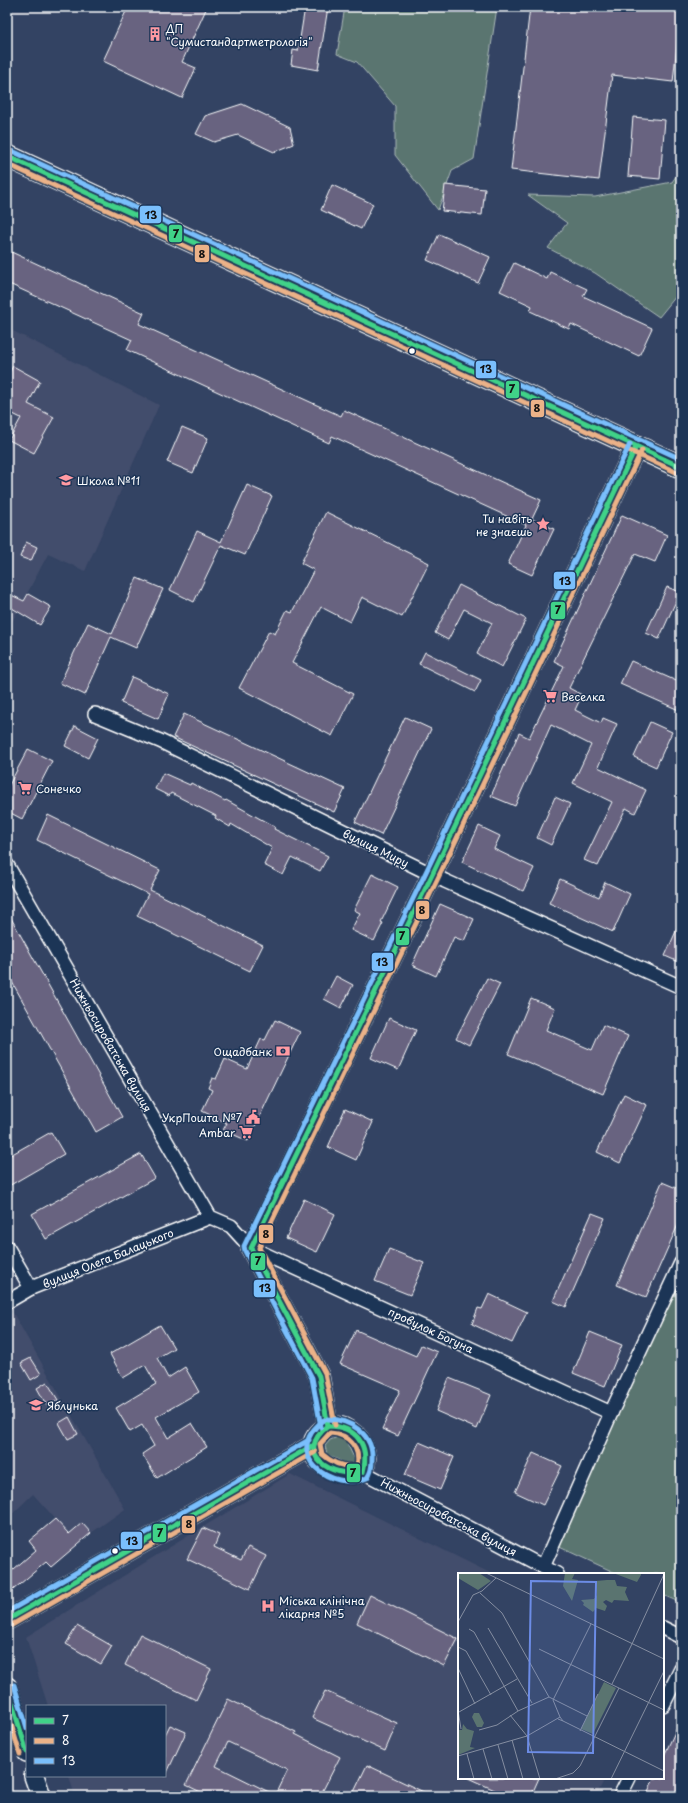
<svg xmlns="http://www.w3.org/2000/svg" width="688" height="1803" font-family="'Playpen Sans',sans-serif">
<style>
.built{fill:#434d6c}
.green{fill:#5a7470;stroke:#acbab8}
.building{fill:#676380;stroke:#fff;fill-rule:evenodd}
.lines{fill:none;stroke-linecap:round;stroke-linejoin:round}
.street-casing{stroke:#fff;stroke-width:16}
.secondary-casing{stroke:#fff;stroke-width:22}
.primary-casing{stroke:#fff;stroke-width:24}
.street{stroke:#1d3557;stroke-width:13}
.secondary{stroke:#1d3557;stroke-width:19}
.primary{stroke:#6a7266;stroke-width:21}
.bus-1-casing{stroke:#1d3557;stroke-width:8}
.bus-2-casing{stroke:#1d3557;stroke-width:8}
.bus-3-casing{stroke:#1d3557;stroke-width:8}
.bus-1{stroke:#40d288;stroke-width:5}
.bus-2{stroke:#ebb288;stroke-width:5}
.bus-3{stroke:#7abffc;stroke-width:5}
.bus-dot{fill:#fff;stroke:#1d3557;stroke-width:1.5}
.labels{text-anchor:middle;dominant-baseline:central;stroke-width:3;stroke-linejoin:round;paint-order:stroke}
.poi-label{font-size:11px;fill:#fff;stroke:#1d3557;text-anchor:start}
.street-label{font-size:11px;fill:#fff;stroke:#1d3557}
.inset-road{fill:none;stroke:#858ea1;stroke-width:1}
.view{fill:#6c8ce6;fill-opacity:0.15;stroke:#6c8ce6;stroke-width:2}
.inset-edge{fill:none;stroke:#fff;stroke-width:2}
.line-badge{stroke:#1d3557;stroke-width:1.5}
.pale-badge-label{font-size:11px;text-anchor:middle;font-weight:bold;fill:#111}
</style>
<rect width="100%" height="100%" fill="#334363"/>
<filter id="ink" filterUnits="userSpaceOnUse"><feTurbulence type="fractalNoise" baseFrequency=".025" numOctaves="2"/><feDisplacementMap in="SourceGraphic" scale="8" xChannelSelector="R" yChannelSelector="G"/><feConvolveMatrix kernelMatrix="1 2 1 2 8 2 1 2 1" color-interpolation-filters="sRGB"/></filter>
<g filter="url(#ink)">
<g class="built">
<polygon points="7,328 159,405 85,571 48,554 12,622 7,620"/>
<polygon points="13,1313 125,1509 91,1533 82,1523 69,1534 33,1494 7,1519 7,1316"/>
<polygon points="290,1474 492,1574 459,1574 459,1778 605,1778 596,1796 75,1796 69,1776 165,1776 165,1706 48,1706 26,1637 157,1555"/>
</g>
<g class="green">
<polygon points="345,7 497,7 474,159 452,171 438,210 395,155 395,106 357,62 337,54"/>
<polygon points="681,169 681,290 659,317 595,273 548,248 567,223 528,195 595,197 672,182"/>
<polygon points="681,1279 681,1603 663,1595 663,1574 618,1574 555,1545"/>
<polygon points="338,1437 345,1439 356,1462 354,1465 350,1466 327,1454 325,1446 330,1440"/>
</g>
<g class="building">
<polygon points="128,7 207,7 182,62 196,68 182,98 103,61"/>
<polygon points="305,7 328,7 318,70 291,65 293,50 298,51"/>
<polygon points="530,7 681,7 673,82 612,75 599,180 511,170"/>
<polygon points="242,104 290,127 294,144 274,152 238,135 214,142 196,134 205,116"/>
<polygon points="633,117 665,120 660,179 628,176"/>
<polygon points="332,185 373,204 361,229 321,210"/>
<polygon points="445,185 485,189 482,215 442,211"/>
<polygon points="439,234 490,257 478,283 427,260"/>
<polygon points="7,250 144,313 139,324 341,416 344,410 541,500 532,519 554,529 532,575 508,564 526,525 332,436 329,443 127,350 132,340 7,283"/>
<polygon points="514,263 547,279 550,272 587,289 583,296 652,328 639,356 571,324 569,329 530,311 532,306 500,291"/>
<polygon points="13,366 40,381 28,404 54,417 34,453 9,440 21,418 7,411 7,377"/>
<polygon points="182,427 208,438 193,473 167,462"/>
<polygon points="247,485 272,496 245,555 221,545 194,602 170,590 197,531 221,542"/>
<polygon points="326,512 429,563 402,617 362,597 350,622 321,607 292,663 353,694 332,736 239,688 269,631 275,634 287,610 292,612 314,570 301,563"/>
<polygon points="622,515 667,535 655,562 635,554 569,688 582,695 575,710 601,723 603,718 617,724 598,767 646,790 635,813 626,808 598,866 584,860 612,802 573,783 591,745 551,725 515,806 491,796 519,733 529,738 564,666 554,661"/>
<polygon points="26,542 37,547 31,561 20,557"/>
<polygon points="137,578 163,589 136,648 111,637 85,695 60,683 88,623 112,634"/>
<polygon points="459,585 526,619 502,667 477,654 492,623 464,609 448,640 435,633"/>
<polygon points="667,587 680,592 659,639 646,633"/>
<polygon points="7,593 24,601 28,594 51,607 40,625 7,605"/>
<polygon points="425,652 481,680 475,692 419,664"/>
<polygon points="631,661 681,683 681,711 620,684"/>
<polygon points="132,677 169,694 158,719 121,703"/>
<polygon points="184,714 345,789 334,812 173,737"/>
<polygon points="405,717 431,729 381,835 355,822"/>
<polygon points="650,722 672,732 656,767 634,757"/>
<polygon points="75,726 98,738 88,758 65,746"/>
<polygon points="28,749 52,761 22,819 7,811 7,789"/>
<polygon points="163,773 190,785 191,783 225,801 226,800 275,827 274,829 328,856 320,871 292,857 283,875 264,865 272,848 231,824 230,827 215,818 216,816 171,793 169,796 155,789"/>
<polygon points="555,797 570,804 551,845 537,838"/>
<polygon points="48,815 160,870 150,890 263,945 250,971 137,916 148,894 37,840"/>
<polygon points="479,826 500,836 494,849 534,868 523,891 462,862"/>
<polygon points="372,874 398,887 381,922 383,923 374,941 351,930 360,913 354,910"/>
<polygon points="560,879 599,897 605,882 630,894 613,932 549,903"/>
<polygon points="440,904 474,919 464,941 454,937 436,976 412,965"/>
<polygon points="7,911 122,1117 96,1132 7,973"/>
<polygon points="681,920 681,963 665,956"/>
<polygon points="336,976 353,985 341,1008 324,999"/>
<polygon points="487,978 500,984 469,1045 456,1038"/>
<polygon points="531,998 555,1008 546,1030 592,1050 603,1025 628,1036 603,1094 508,1054"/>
<polygon points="389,1018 416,1030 398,1070 371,1058"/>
<polygon points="275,1020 300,1032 248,1141 223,1130 227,1123 202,1111 212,1090 208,1088 212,1078 216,1079 225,1059 247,1069 261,1039 265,1040"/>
<polygon points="624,1094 647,1105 620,1163 597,1152"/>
<polygon points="345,1109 373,1122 356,1160 328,1147"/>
<polygon points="51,1132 64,1154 7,1187 7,1157"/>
<polygon points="141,1154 155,1178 46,1239 32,1214"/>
<polygon points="662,1182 681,1190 681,1218 646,1297 617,1285"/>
<polygon points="304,1199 335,1214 317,1252 286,1238"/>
<polygon points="592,1213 605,1218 566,1307 553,1301"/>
<polygon points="389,1249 424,1263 410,1295 375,1281"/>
<polygon points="489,1294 527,1312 512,1343 472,1324 478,1308 482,1309"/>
<polygon points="160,1325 174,1348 157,1358 168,1378 185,1367 199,1392 156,1417 168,1438 192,1423 207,1447 157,1478 142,1454 154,1446 142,1425 130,1432 116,1408 156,1384 145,1365 123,1378 110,1354"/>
<polygon points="356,1330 416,1356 421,1345 437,1352 398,1436 382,1429 400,1390 340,1364"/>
<polygon points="590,1332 622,1345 605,1386 573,1373"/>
<polygon points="31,1358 41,1374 31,1380 21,1363"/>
<polygon points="449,1378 491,1395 477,1429 436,1411"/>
<polygon points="47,1382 58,1400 47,1406 37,1388"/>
<polygon points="69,1417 78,1434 68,1439 59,1423"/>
<polygon points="419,1442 454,1457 440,1490 405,1475"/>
<polygon points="533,1453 562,1466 543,1505 515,1492"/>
<polygon points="55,1519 69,1534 82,1523 91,1533 51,1567 46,1562 7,1595 7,1575 36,1550 29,1541"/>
<polygon points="203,1528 219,1535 214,1547 241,1560 248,1547 266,1556 250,1589 187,1559"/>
<polygon points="370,1595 458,1639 444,1666 357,1623"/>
<polygon points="77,1626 112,1646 101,1664 66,1644"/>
<polygon points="140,1634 211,1669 196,1700 125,1665"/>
<polygon points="325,1691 397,1723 385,1751 312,1718"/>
<path d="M228 1699 296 1732 295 1734 340 1757 320 1796H209L186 1785ZM228 1742 287 1770 275 1795 216 1766Z"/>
<polygon points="681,1719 681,1796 646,1796 654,1778 663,1778 663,1758"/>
<polygon points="170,1725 186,1732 165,1777 165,1735"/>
<polygon points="367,1765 432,1796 352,1796"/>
<polygon points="468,1778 539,1778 531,1796 508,1796"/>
</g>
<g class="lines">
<defs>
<g id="street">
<polyline points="95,714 160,741 445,881 681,987"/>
<polyline points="7,865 210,1217 231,1226 251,1248 611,1413"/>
<polyline points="7,1247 31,1288"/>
<polyline points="7,1302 31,1288 210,1217"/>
<polyline points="363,1472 557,1574"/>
<polyline points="543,1567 611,1413 681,1263"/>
<polyline points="663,1628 681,1637"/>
<polyline points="663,1705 681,1669"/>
<polyline points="620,1796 629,1778"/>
</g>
<g id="secondary">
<polyline points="328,1426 319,1376 251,1248 432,875 636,447"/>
<path d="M328 1426C333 1426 339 1426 344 1428 362 1436 370 1453 363 1472 359 1473 354 1474 350 1474 343 1474 336 1471 329 1468 307 1456 308 1439 328 1426Z"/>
<polyline points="7,1620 312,1446"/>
<polyline points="7,1687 27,1752"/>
<polyline points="34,1776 41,1796"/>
</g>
<polyline id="primary" points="7,156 681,467"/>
</defs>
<use href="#street" class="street-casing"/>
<use href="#secondary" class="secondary-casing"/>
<use href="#primary" class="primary-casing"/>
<use href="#street" class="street"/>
<use href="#secondary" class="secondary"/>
<use href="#primary" class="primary"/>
<defs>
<g id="bus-1">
<polyline points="7,156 681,467"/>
<polyline points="328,1426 319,1376 251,1248 432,875 636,447"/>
<path d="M328 1426C356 1426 370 1445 363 1472 332 1479 292 1454 328 1426Z"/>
<polyline points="7,1620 312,1446"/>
<polyline points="7,1687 27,1752"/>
</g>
<g id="bus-2">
<polyline points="7,164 678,473"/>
<polyline points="335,1425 325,1373 259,1248 438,878 642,450"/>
<path d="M330 1433C349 1434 361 1448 357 1466 344 1468 332 1463 322 1454L320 1444Z"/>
<polyline points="10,1626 315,1452"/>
<polyline points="7,1711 20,1754"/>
</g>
<g id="bus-3">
<polyline points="10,150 681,459"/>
<path d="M324 1420C279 1454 332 1493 367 1478 371 1473 372 1466 372 1460 374 1435 351 1419 328 1419"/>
<polyline points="321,1427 312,1378 245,1251 244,1246 426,872 630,444"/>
<polyline points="7,1612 309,1440"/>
<polyline points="14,1685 27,1728"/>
</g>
</defs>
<use href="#bus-1" class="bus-1-casing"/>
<use href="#bus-2" class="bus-2-casing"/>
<use href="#bus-3" class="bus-3-casing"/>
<use href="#bus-1" class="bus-1"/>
<use href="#bus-2" class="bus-2"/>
<use href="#bus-3" class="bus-3"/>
</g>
</g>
<defs>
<symbol id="building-bare" viewBox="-9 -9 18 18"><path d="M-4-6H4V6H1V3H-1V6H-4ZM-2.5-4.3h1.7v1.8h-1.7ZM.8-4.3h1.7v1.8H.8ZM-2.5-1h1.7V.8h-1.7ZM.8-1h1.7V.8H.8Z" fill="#ff9aa2" stroke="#1d3557" stroke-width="2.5" paint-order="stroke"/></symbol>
<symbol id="school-bare" viewBox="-9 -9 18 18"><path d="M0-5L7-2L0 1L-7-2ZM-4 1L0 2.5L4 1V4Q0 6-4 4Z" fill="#ff9aa2" stroke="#1d3557" stroke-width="2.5" paint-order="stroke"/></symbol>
<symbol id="sight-bare" viewBox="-9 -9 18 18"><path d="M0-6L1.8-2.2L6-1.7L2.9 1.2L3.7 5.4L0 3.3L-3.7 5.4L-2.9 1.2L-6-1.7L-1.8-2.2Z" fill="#ff9aa2" stroke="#1d3557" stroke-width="2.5" paint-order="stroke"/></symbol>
<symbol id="supermarket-bare" viewBox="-9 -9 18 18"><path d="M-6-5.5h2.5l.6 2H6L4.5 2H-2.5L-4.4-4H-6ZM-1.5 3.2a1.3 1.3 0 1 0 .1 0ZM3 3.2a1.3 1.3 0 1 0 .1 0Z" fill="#ff9aa2" stroke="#1d3557" stroke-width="2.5" paint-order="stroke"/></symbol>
<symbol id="bank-bare" viewBox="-9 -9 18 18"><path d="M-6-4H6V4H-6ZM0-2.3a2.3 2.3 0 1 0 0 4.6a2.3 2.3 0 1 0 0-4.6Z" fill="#ff9aa2" stroke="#1d3557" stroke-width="2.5" paint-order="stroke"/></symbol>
<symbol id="civic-bare" viewBox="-9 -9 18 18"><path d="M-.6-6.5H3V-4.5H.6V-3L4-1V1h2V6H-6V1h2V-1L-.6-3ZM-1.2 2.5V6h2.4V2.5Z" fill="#ff9aa2" stroke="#1d3557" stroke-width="2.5" paint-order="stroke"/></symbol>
<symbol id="hospital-bare" viewBox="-9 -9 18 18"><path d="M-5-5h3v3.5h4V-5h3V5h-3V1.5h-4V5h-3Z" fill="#ff9aa2" stroke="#1d3557" stroke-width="2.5" paint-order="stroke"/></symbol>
</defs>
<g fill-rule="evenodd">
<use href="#building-bare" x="145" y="24" width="20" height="20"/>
<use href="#school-bare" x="56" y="470" width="20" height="20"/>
<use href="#sight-bare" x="533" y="514" width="20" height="20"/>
<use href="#supermarket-bare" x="540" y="686" width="20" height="20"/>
<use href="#supermarket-bare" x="15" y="778" width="20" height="20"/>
<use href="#bank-bare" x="273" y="1041" width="20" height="20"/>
<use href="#civic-bare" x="243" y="1107" width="20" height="20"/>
<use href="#supermarket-bare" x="236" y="1122" width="20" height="20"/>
<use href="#school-bare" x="26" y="1395" width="20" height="20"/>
<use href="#hospital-bare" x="258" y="1596" width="20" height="20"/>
</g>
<g class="bus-dot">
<circle cx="412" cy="351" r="3.5"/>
<circle cx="115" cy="1551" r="3.5"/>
</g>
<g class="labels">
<g class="poi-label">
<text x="166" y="28">ДП<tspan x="166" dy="13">"Сумистандартметрологія"</tspan></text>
<text x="77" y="480">Школа №11</text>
<text x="532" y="518" text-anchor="end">Ти навіть<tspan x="532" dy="13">не знаєшь</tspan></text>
<text x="561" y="696">Веселка</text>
<text x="36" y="788">Сонечко</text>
<text x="272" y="1051" text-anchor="end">Ощадбанк</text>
<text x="242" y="1117" text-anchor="end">УкрПошта №7</text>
<text x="235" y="1132" text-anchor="end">Ambar</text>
<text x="47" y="1405">Яблунька</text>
<text x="279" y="1600">Міська клінічна<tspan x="279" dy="13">лікарня №5</tspan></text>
</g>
<g class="street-label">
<text transform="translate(376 848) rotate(26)">вулиця Миру</text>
<text transform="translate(111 1045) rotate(60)">Нижньосироватська вулиця</text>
<text transform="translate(108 1258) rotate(-22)">вулиця Олега Балацького</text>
<text transform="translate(431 1330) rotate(25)">провулок Богуна</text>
<text transform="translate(449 1517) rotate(28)">Нижньосироватська вулиця</text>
</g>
</g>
<g transform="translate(458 1573)">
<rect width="206" height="206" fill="#334363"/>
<path d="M0 0H21L33 8 20 17 0 5ZM107 0H117L114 6 120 7 114 28 105 13ZM155 0H183V2L179 9ZM149 7H157L159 13 169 14 167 19 171 28 156 27 154 30 148 27 145 29 149 33 147 38 138 35 135 39 125 32 126 30 123 27 136 26 139 22 138 8ZM146 109 158 115 135 161 123 156ZM16 140H21L26 150 24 154H19L14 144ZM5 151 9 156 16 158 12 174 17 175 0 182V157H4Z" fill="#5a7470"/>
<path class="inset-road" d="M28 0 206 86M22 20 44 40 91 124 129 143M0 49 15 22 24 18 38 5M30 55 74 130M11 56 16 59 60 138M174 71 206 1M0 74 8 78 33 122M81 76 206 137M0 95 17 131M154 111 174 71M0 137 3 156M1 139 59 106M102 144 95 127 133 51M105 148 206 198M21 157 39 152 60 138 91 124M122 158 140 121M54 167 65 206M40 172 50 206M25 176 34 206M9 181 16 206M0 183 69 163 52 142M82 206 69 163 102 144 105 148 100 146M97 206 115 200 122 193 161 115M153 206 206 98"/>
<path class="view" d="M73 8 138 9 135 180 70 179Z"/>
<rect width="206" height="206" class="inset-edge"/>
</g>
<g class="line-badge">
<rect x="139" y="205" width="23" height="19" rx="4" fill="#7abffc"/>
<rect x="168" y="224" width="15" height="19" rx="4" fill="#40d288"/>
<rect x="194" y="244" width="16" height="19" rx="4" fill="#ebb288"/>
<rect x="475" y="360" width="22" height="19" rx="4" fill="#7abffc"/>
<rect x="505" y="380" width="15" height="19" rx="4" fill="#40d288"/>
<rect x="530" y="399" width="15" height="19" rx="4" fill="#ebb288"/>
<rect x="553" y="571" width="23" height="19" rx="4" fill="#7abffc"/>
<rect x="550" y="601" width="16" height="19" rx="4" fill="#40d288"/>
<rect x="415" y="900" width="15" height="20" rx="4" fill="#ebb288"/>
<rect x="395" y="927" width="15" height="19" rx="4" fill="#40d288"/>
<rect x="371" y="952" width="23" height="20" rx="4" fill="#7abffc"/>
<rect x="258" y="1224" width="16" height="20" rx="4" fill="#ebb288"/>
<rect x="250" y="1252" width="16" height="19" rx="4" fill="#40d288"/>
<rect x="253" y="1279" width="23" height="19" rx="4" fill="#7abffc"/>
<rect x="346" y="1463" width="15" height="20" rx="4" fill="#40d288"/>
<rect x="181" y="1515" width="15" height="19" rx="4" fill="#ebb288"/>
<rect x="152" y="1523" width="15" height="20" rx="4" fill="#40d288"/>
<rect x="120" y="1531" width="23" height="19" rx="4" fill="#7abffc"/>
</g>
<g class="pale-badge-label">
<text x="151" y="219">13</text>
<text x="176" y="238">7</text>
<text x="202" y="258">8</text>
<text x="486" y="373">13</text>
<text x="512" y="393">7</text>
<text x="537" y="412">8</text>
<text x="565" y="585">13</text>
<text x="558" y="614">7</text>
<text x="422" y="914">8</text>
<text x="402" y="940">7</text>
<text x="382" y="966">13</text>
<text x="266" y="1238">8</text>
<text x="258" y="1265">7</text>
<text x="265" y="1292">13</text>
<text x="353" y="1477">7</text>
<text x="189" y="1528">8</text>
<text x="160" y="1537">7</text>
<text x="132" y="1545">13</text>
</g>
<rect width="688" height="1803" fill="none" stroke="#1d3557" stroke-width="24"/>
<rect x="12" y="12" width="664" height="1779" fill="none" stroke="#fff" stroke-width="1.5" filter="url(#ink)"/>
<rect x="26" y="1705" width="140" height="72" fill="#1d3557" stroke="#77869a"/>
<rect x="34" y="1718" width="20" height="6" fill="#40d288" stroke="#77869a"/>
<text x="62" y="1725" font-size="12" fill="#ffffff">7</text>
<rect x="34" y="1738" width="20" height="6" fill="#ebb288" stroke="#77869a"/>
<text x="62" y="1745" font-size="12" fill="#ffffff">8</text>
<rect x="34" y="1758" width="20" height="6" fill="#7abffc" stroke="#77869a"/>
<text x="62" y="1765" font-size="12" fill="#ffffff">13</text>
</svg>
